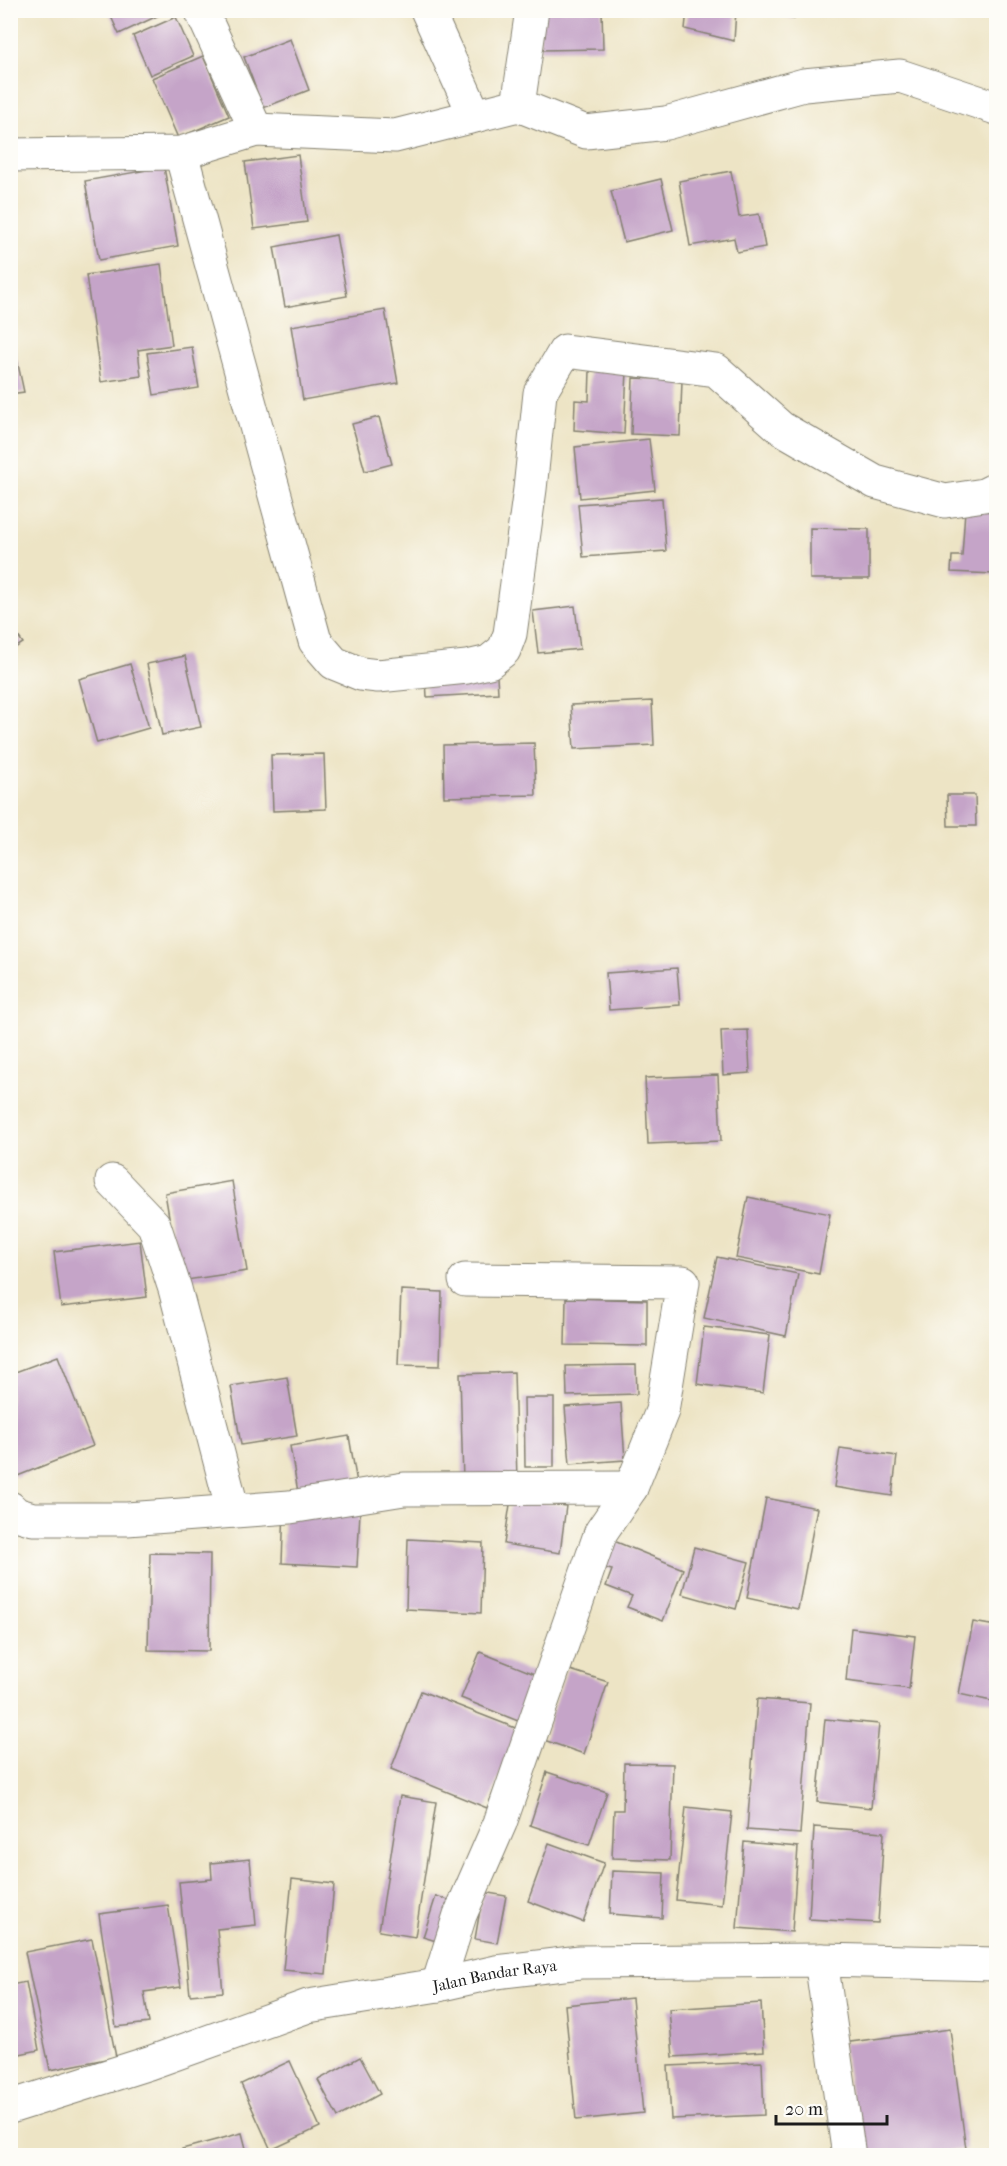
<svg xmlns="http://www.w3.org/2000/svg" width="1007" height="2166" font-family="'IM FELL French Canon',serif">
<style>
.building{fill:#c5a4c8}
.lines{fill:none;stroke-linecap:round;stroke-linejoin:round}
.minor-casing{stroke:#848070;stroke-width:35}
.minor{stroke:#fff;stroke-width:33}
.labels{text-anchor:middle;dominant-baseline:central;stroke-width:4.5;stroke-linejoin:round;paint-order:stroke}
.street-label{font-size:16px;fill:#1c1c1c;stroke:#fdfcf7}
</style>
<rect width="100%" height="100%" fill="#fdfcf7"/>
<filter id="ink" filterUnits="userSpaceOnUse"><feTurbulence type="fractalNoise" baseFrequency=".0167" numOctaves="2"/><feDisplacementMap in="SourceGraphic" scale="12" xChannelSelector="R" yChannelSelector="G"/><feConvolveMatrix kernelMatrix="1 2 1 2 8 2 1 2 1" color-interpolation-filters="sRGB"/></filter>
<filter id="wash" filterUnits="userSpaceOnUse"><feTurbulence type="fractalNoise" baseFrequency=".008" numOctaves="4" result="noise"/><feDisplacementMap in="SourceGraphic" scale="24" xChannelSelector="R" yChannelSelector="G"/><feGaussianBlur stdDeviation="1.35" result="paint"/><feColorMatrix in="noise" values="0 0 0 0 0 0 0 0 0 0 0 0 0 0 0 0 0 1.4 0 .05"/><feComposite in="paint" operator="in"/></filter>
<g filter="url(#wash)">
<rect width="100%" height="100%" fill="#ede4c5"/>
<g id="blocks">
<g class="building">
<polygon points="108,10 170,10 119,34"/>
<polygon points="539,10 602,10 603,49 540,50"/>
<polygon points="687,10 736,10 734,41 685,29"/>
<polygon points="762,10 793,10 794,19 761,11"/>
<polygon points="176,17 193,56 150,75 133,36"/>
<polygon points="290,39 309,90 263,108 244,57"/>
<polygon points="203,56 229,116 178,138 152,78"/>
<polygon points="298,155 307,222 254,229 245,162"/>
<polygon points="164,167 178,246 99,260 85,181"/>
<polygon points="731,171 739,217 759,214 765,247 737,252 734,238 690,246 679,181"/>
<polygon points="661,179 673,230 624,242 611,191"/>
<polygon points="336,235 347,296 285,307 274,247"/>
<polygon points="161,264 172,345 138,350 141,376 101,382 86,275"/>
<polygon points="385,310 398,383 303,400 291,326"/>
<polygon points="10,327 24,392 10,394"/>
<polygon points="192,347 199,388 154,395 147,353"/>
<polygon points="590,370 627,371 624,434 574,430 575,400 589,401"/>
<polygon points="633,378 682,380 680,436 631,434"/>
<polygon points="379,417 392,464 365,471 352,424"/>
<polygon points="649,439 655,490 580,498 575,447"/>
<polygon points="662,498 666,551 583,557 578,504"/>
<polygon points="965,510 996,512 994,574 951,572 952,556 962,556"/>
<polygon points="810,528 869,529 869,579 810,579"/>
<polygon points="575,606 580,649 538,653 533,611"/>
<polygon points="10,625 23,643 10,651"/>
<polygon points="185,656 201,727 162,735 147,664"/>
<polygon points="130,664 149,728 97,743 79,679"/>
<polygon points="497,676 498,693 427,697 426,680"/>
<polygon points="652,701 654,745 574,749 571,705"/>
<polygon points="534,743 536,795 444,797 443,745"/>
<polygon points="324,754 326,809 273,811 271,755"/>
<polygon points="947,795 975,795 976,826 948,826"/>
<polygon points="677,968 680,1005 609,1010 606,973"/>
<polygon points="748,1030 750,1073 723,1075 721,1031"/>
<polygon points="718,1075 721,1141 648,1144 645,1078"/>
<polygon points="232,1181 247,1271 180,1281 165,1193"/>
<polygon points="748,1197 830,1214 819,1274 736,1258"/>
<polygon points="140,1241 147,1297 61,1307 54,1252"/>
<polygon points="717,1257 798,1274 786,1336 704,1318"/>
<polygon points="401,1290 442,1292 440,1366 398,1365"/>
<polygon points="566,1298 647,1300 647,1346 565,1345"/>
<polygon points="704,1327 770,1335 763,1393 697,1384"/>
<polygon points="58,1356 93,1446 15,1477 10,1466 10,1374"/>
<polygon points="636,1365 637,1394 567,1396 566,1366"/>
<polygon points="514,1372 517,1480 463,1481 460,1374"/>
<polygon points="287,1377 297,1436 241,1445 231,1386"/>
<polygon points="524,1398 554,1398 554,1467 525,1467"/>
<polygon points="621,1403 625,1460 570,1464 565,1407"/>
<polygon points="349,1436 358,1489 299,1498 290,1446"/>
<polygon points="840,1448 897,1456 892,1496 834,1487"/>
<polygon points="511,1498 566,1506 560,1553 504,1544"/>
<polygon points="766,1498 817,1508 798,1609 747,1598"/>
<polygon points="284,1507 360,1512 357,1567 282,1563"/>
<polygon points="408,1539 483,1543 481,1613 406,1609"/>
<polygon points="614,1541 683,1569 663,1621 627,1607 632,1596 606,1586 612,1570 604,1568"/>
<polygon points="694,1547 749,1562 736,1609 682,1594"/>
<polygon points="150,1553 210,1554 209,1651 148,1650"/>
<polygon points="973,1622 996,1626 996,1702 959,1694"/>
<polygon points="851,1628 915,1636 909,1689 846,1681"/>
<polygon points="480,1652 542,1677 523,1723 461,1698"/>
<polygon points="567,1669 608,1682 584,1754 544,1740"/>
<polygon points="421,1691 518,1729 487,1808 391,1769"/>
<polygon points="757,1699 810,1703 800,1834 747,1830"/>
<polygon points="825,1719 879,1724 871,1808 817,1802"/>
<polygon points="624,1763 673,1764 670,1860 612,1858 614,1810 623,1810"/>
<polygon points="547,1772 607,1792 589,1845 530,1825"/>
<polygon points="400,1796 436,1802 415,1937 379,1931"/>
<polygon points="686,1807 732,1812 722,1905 676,1900"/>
<polygon points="814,1827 884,1832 878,1923 809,1919"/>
<polygon points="744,1842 798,1847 792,1932 737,1928"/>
<polygon points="549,1843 604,1863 583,1922 528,1901"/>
<polygon points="250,1859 256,1925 217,1929 223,1992 190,1995 179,1882 212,1879 211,1863"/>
<polygon points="612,1871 664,1873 662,1918 610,1914"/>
<polygon points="292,1879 334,1884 326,1974 283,1970"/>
<polygon points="483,1892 506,1896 497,1943 475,1939"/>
<polygon points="436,1896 458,1903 446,1944 423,1937"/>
<polygon points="168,1905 181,1987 144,1992 149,2023 116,2027 99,1914"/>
<polygon points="92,1939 116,2057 50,2070 25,1952"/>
<polygon points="26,1982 39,2050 10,2056 10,1985"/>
<polygon points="632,1998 643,2113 576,2120 565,2005"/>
<polygon points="761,2003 764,2051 673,2057 669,2009"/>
<polygon points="950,2029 966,2149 917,2156 859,2156 843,2043"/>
<polygon points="360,2057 380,2094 338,2117 318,2080"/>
<polygon points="290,2061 320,2127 271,2150 241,2084"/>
<polygon points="762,2062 764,2115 671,2119 668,2066"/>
<polygon points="242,2133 248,2156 184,2156 182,2149"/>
</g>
</g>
</g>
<g filter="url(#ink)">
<use href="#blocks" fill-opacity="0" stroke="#848070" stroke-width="1.5"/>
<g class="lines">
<defs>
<g id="minor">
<polyline points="201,10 256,130"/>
<polyline points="427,10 475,116"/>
<polyline points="518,105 532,10"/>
<polyline points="181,153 315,641 334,663 361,674 378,676 467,667 489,662 504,650 510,634 530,489 540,393 565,351 716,370 781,428 875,482 945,501 984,495 996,489"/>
<polyline points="10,155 181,153 256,130 395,136 518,105 586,132 666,123 804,85 900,76 996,108"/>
<polyline points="112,1181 154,1225 175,1289 233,1511"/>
<polyline points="10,1508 16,1514 33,1519 127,1519 290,1507 404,1489 631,1488"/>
<polyline points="821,1960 849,2156"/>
<polyline points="438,1985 460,1915 500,1823 601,1532 631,1488 662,1411 683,1282 465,1280"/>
<path id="s1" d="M10 2107 149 2063 308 2006 438 1985 496 1972 580 1962 821 1960 996 1964"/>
</g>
</defs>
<use href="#minor" class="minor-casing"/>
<use href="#minor" class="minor"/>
</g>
</g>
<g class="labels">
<g class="street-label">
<text stroke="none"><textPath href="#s1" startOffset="504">Jalan Bandar Raya</textPath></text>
</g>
</g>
<rect width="1007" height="2166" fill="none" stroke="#fdfcf7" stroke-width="36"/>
<path d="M776 2115v9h111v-9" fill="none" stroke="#1c1c1c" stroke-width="3"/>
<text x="785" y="2115" font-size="18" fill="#1c1c1c" stroke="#fdfcf7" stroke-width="4.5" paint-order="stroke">20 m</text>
</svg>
